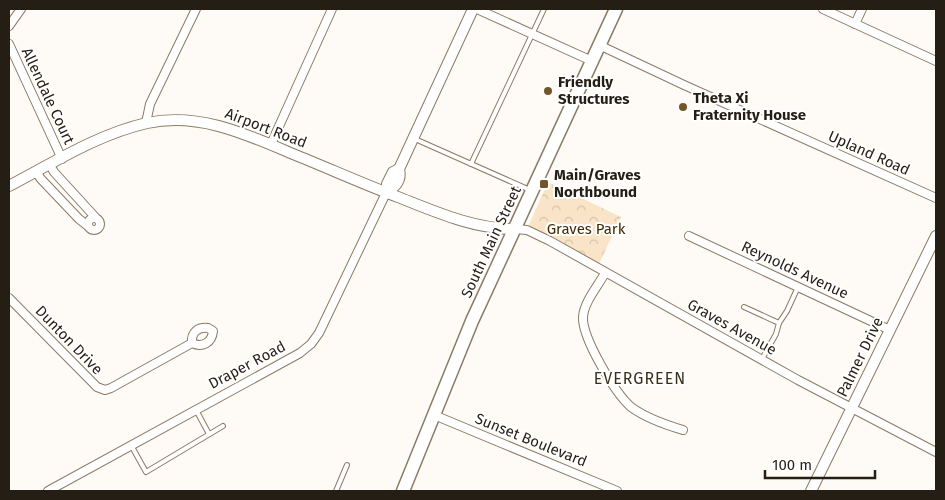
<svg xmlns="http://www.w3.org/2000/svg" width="945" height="500" font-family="'Fira Sans',sans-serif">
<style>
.park{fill:url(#park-crowns)}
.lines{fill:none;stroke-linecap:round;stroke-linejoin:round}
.service-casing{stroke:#8b7b64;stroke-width:6}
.minor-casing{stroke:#8b7b64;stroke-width:10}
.tertiary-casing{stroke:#8b7b64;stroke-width:12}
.primary-casing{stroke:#8b7b64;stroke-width:15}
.service{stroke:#fff;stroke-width:4}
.minor{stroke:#fff;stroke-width:8}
.tertiary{stroke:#fff;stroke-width:10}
.primary{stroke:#fff;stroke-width:12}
.poi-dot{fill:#725629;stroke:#fff;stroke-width:2}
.labels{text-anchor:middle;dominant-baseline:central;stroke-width:4;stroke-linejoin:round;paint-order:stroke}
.poi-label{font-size:15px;font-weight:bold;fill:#251e15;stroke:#fff;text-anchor:start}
.street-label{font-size:15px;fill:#251e15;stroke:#fff}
.park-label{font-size:15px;fill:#402b07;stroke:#fff}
.neighbourhood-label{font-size:16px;letter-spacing:1px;fill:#3c2f1a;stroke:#fff}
</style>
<defs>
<pattern id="park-crowns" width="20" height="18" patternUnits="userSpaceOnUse" patternTransform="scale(1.25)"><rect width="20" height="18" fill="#f9e4c7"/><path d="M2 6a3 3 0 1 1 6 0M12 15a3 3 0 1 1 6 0" fill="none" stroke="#d5c3aa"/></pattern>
</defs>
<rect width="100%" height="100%" fill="#fefaf5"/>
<polygon class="park" points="548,182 621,217 598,266 530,228 529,225"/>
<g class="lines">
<defs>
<g id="service">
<polyline points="415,139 530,190"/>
<polyline points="471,164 544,9"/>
<polyline points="744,307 779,323"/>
<polyline points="762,359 776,334 779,323 787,311 798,287"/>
<polyline points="196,410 209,434"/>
<polyline points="131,445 146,472 223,426"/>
<polyline points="336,491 347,465"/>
</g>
<g id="minor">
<polyline points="477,9 592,61"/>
<polyline points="823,9 936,61"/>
<polyline points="855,24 862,9"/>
<polyline points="9,26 21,9"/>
<polyline points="9,44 62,159"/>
<polyline points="599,45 684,85 936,198"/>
<polyline points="146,123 150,104 196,9"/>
<polyline points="271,144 332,9"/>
<polyline points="50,165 54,172 96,218"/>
<polyline points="36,172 41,179 79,219 88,226"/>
<circle cx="94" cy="224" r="6"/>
<polyline points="515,229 527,230 550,241 798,380 936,452"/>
<polyline points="689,236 890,330"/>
<path d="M605 273C598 286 584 302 583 317 582 338 615 393 631 407 646 418 666 425 683 430"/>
<path d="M9 298 97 387 105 390 111 388 192 343C202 348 212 343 213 331L208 328C198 327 191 332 192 343"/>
<polyline points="434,415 617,491"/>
<polyline points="48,491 300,353 311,344 319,333 386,193"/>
</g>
<g id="tertiary">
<path d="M9 186C53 163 98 134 147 123 199 112 246 134 293 154 328 168 363 184 398 197 436 212 474 229 515 229"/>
<path d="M386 193C395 187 402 181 399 169L473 9"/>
<polyline points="386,193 387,184 393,172 399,169"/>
<polyline points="811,491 936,236"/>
</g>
<polyline id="primary" points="403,491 472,321 616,9"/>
</defs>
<use href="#service" class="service-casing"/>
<use href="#minor" class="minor-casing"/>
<use href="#tertiary" class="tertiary-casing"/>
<use href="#primary" class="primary-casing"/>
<use href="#service" class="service"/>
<use href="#minor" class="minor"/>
<use href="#tertiary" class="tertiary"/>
<use href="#primary" class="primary"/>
</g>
<g class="poi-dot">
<circle cx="548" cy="91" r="5"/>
<circle cx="683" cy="107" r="5"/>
<rect x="539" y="179" width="10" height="10" rx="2.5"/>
</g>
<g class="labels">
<g class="poi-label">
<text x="558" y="82">Friendly<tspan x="558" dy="17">Structures</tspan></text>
<text x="693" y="98">Theta Xi<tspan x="693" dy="17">Fraternity House</tspan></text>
<text x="554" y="175">Main/Graves<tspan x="554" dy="17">Northbound</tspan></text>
</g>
<g class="street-label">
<text transform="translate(48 96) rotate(65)">Allendale Court</text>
<text transform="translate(266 128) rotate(21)">Airport Road</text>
<text transform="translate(869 153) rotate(24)">Upland Road</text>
<text transform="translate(491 242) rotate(-65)">South Main Street</text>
<text transform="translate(795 270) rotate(25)">Reynolds Avenue</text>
<text transform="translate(732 327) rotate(29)">Graves Avenue</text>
<text transform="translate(69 340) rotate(46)">Dunton Drive</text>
<text transform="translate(860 357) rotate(-64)">Palmer Drive</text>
<text transform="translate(247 365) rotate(-28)">Draper Road</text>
<text transform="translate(531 440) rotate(22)">Sunset Boulevard</text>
</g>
<g class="park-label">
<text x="586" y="229">Graves Park</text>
</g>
<g class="neighbourhood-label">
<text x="640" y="378">EVERGREEN</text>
</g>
</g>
<rect width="945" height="500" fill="none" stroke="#251e15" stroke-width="20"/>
<path d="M765 470v8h110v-8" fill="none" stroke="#251e15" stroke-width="2.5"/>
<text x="772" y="470" font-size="15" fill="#251e15" stroke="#ffffff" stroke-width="4" paint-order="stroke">100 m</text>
</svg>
